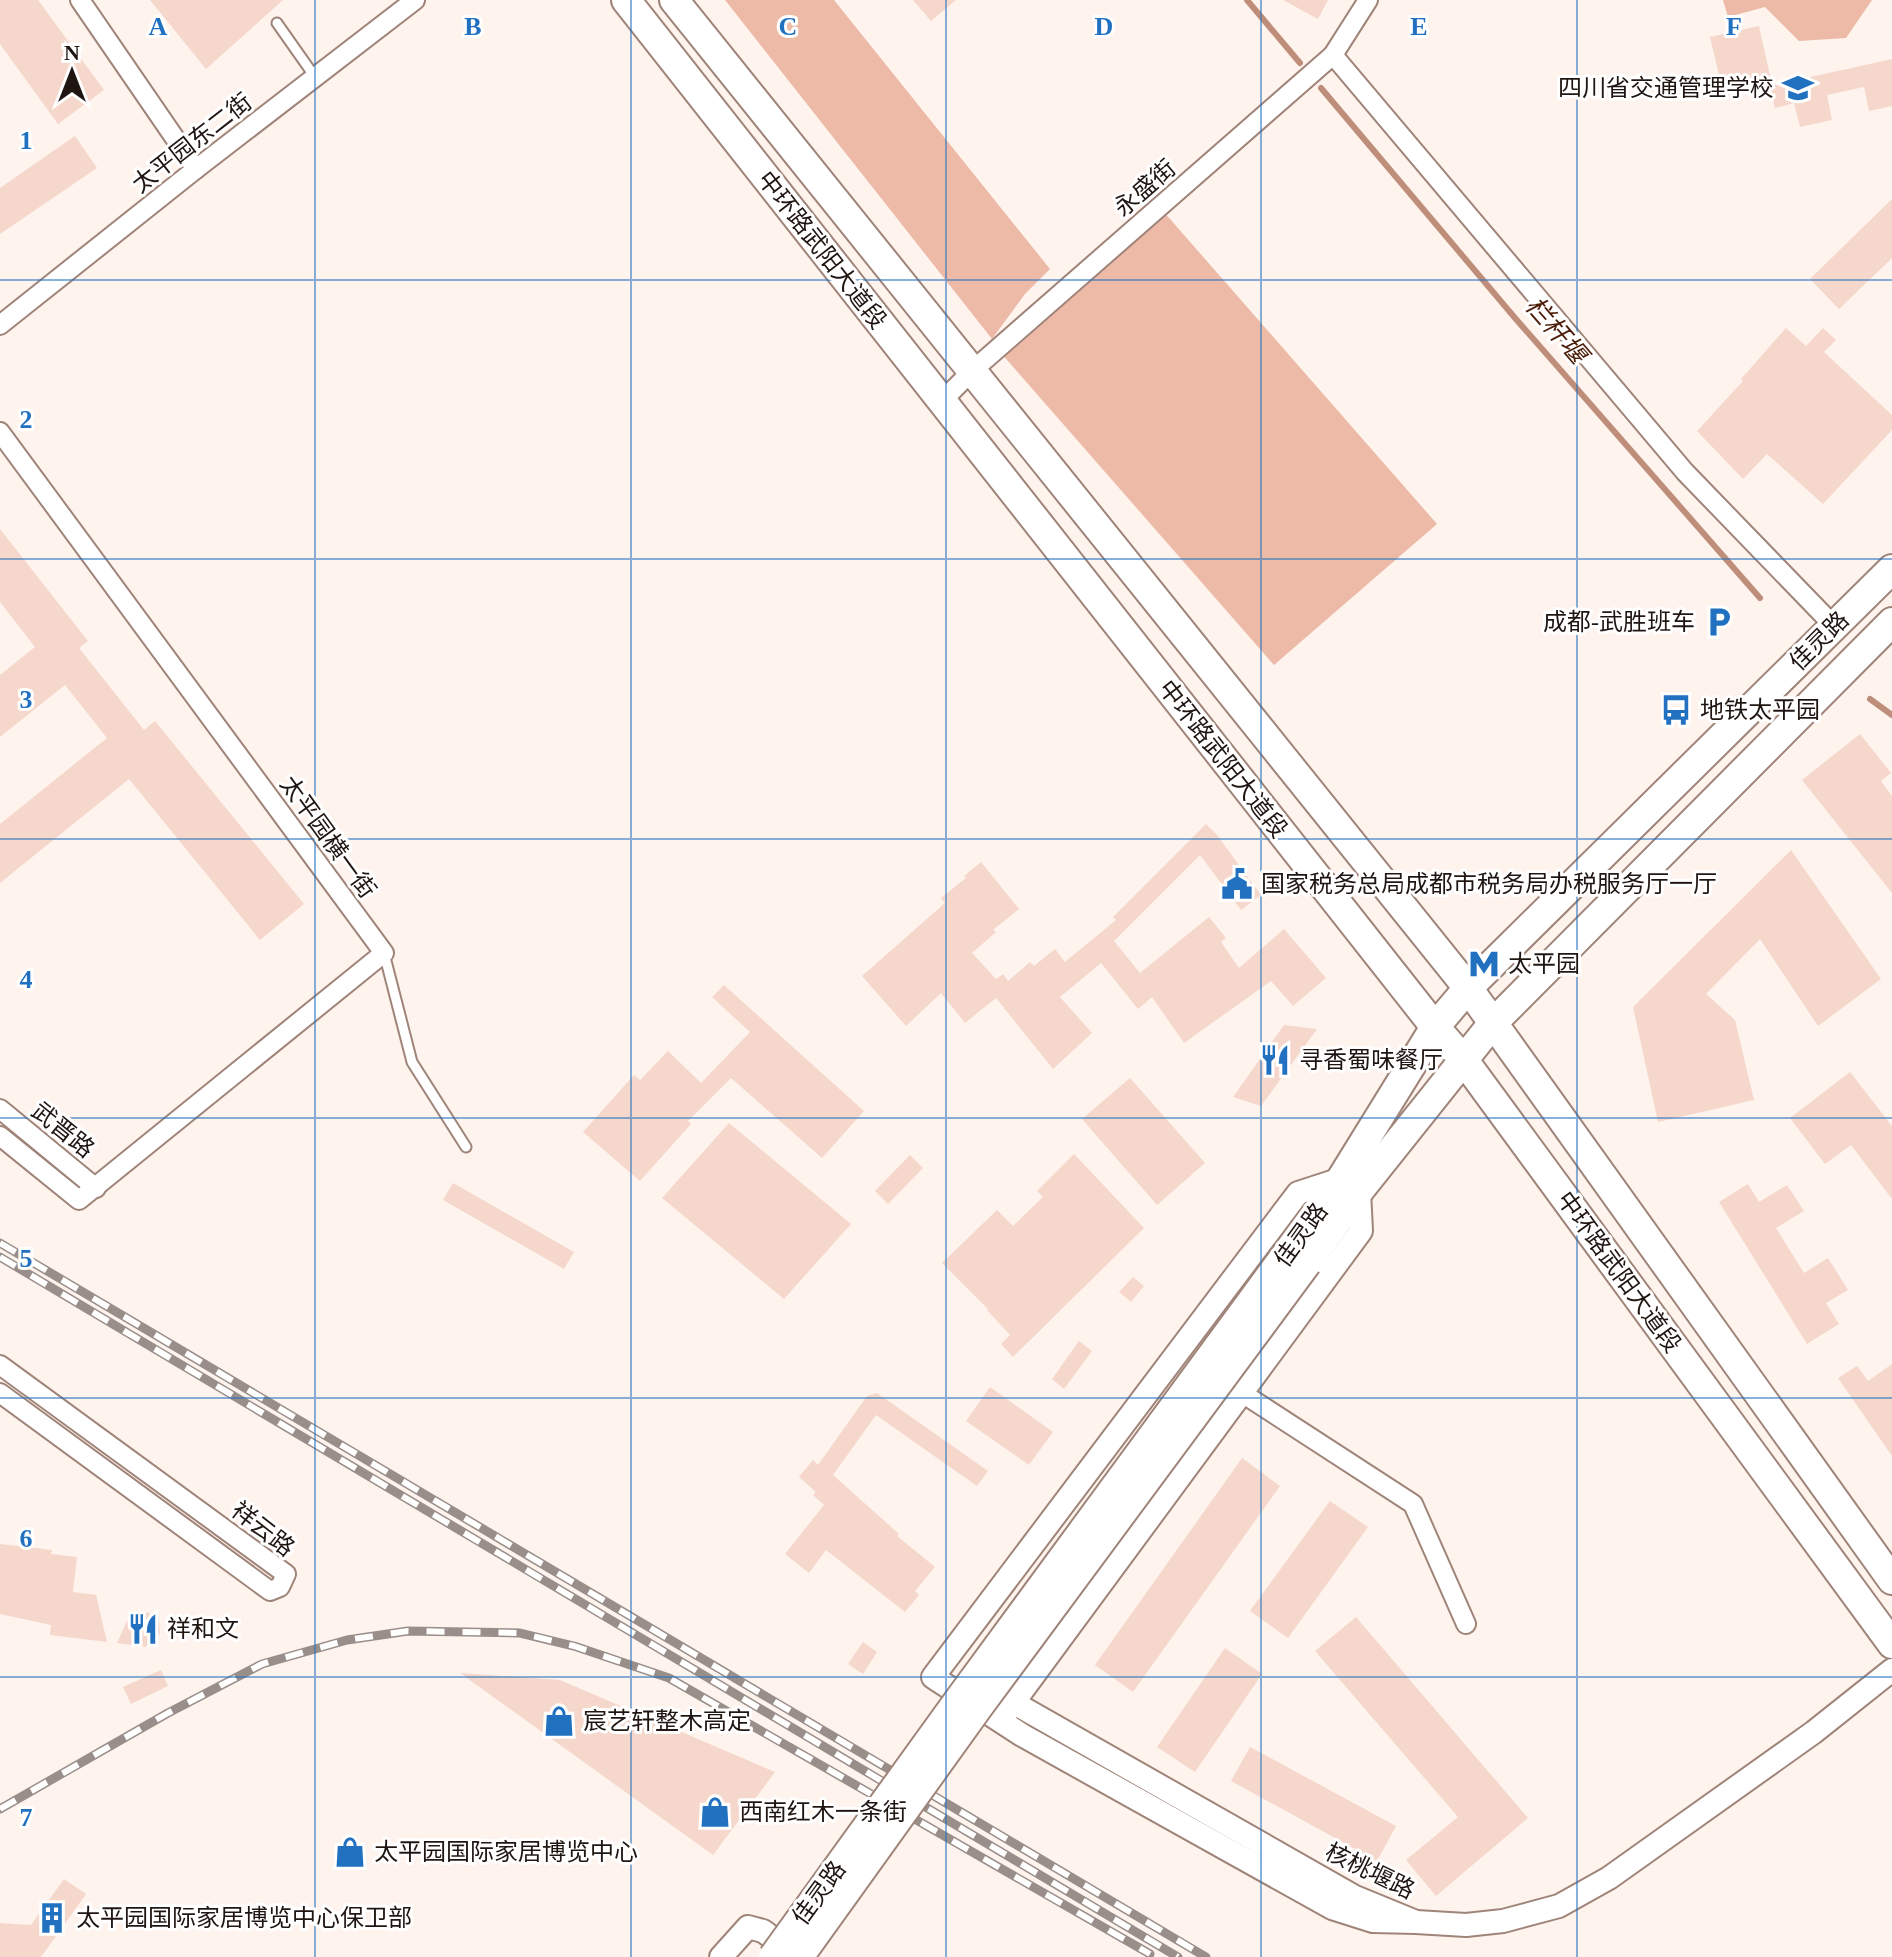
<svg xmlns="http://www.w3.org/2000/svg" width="1892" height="1957" font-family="'Times New Roman','Noto Sans SC',serif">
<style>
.green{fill:#ecbaa7}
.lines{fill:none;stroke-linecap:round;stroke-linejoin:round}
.stream{stroke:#be8e7b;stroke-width:6}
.building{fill:#f5d7cb}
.service-casing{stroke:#9f8479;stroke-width:13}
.minor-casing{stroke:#9f8479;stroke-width:22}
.tertiary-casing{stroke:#9f8479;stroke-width:26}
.primary-casing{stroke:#9f8479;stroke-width:32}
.service{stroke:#fff;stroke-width:9}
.minor{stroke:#fff;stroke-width:18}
.tertiary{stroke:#fff;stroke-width:22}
.primary{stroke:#fff;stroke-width:28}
.rail-casing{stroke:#998e89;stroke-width:9}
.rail{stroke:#fff;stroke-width:6;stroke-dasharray:18;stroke-linecap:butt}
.primary-bridge-casing{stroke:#9f8479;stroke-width:32;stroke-linecap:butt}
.primary-bridge{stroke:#fff;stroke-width:28}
.grid{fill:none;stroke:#2271c0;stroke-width:2;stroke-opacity:0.55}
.labels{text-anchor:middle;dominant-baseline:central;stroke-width:6;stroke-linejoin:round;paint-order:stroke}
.poi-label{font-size:24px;fill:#1f1511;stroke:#fff;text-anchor:start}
.street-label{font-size:24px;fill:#1f1511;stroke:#fff}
.water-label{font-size:26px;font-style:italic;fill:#4b1d08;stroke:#fff}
.grid-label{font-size:26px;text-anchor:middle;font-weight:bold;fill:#2271c0;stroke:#fff;stroke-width:6;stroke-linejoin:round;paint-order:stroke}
</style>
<rect width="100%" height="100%" fill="#fff3ee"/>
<g class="green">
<polygon points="725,0 834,0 1050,269 1025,294 992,339"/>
<polygon points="1723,0 1872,0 1846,38 1799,41 1765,7 1728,17"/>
<polygon points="1163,211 1437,524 1274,665 1000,352"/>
</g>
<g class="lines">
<g class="stream">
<polyline points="1247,0 1300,63"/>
<polyline points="1321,88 1515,318 1760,598"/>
<polyline points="1870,699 1892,715"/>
</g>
</g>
<g class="building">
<polygon points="0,0 38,0 104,90 58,124 0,44"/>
<polygon points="150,0 283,0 206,69"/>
<polygon points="913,0 956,0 931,21"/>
<polygon points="1283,0 1328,0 1318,19"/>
<polygon points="1759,26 1772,85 1724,96 1710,37"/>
<polygon points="1892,59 1892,106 1869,111 1864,87 1827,95 1832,120 1800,127 1794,103 1775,108 1770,86"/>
<polygon points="75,136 97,168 0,234 0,188"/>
<polygon points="1892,199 1892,258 1839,309 1810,279"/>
<polygon points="1786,328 1806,346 1823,328 1836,340 1824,352 1892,415 1892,430 1823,504 1767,454 1743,479 1697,431 1743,381 1741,379"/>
<polygon points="0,529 88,641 79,648 144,730 155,721 304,904 260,940 129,779 0,883 0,824 107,738 65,685 0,737 0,675 35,647 0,602"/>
<polygon points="1860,734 1891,773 1881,781 1892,796 1892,893 1802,780"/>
<polygon points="1206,824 1217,835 1261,895 1241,910 1200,855 1114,941 1140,973 1209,917 1226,938 1221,942 1239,968 1284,929 1326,978 1293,1006 1271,981 1184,1043 1152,997 1138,1009 1101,963 1060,997 1092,1033 1053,1069 996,998 965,1023 941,993 906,1026 862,976 945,903 941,898 966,878 964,876 981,862 1019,909 993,930 996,932 972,953 996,979 1003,974 1008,981 1030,962 1034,966 1055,949 1065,962 1116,920 1113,917"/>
<polygon points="1791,850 1881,979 1818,1026 1760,939 1706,994 1735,1020 1754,1100 1658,1122 1633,1007"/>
<polygon points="724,985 864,1111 822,1158 731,1078 688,1121 691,1124 640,1181 583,1132 634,1075 640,1080 668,1051 701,1083 750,1032 712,997"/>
<polygon points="1284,1025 1317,1029 1261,1106 1233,1097"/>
<polygon points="1850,1072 1892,1126 1892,1199 1851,1145 1825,1164 1790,1118"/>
<polygon points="1130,1078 1205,1163 1157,1205 1082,1119"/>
<polygon points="729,1123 851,1224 784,1299 662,1198"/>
<polygon points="1074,1154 1144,1228 1013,1357 1001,1344 1010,1335 987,1310 988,1309 942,1263 997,1210 1013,1226 1043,1197 1037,1191"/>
<polygon points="910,1155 923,1168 888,1204 875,1191"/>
<polygon points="453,1183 574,1252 564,1269 443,1200"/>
<polygon points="1748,1184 1759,1202 1787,1185 1804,1211 1776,1228 1804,1273 1828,1258 1848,1290 1826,1303 1839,1324 1807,1344 1719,1202"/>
<polygon points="1133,1277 1144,1286 1131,1302 1119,1292"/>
<polygon points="1079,1341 1092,1351 1064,1389 1052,1379"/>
<polygon points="1892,1364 1892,1456 1838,1378 1857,1366 1868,1381"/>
<polygon points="990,1387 1053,1432 1029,1465 966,1421"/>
<polygon points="877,1393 988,1471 977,1486 876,1415 833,1475 899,1534 897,1536 935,1567 915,1591 919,1595 905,1612 826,1550 809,1573 785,1554 824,1505 813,1495 816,1492 799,1477 813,1460 818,1465 867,1396"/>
<polygon points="1242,1458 1280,1486 1133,1692 1095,1665"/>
<polygon points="1330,1501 1368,1527 1288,1638 1250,1611"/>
<polygon points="0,1544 52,1550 51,1554 77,1557 73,1592 96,1595 107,1642 50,1635 51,1625 0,1614"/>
<polygon points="144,1611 155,1616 159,1621 160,1633 155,1643 145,1647 117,1643 128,1619 138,1612"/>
<polygon points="1356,1617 1528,1818 1436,1896 1406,1860 1458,1817 1315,1651"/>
<polygon points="863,1642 877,1652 863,1674 848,1664"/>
<polygon points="1225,1648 1262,1674 1195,1772 1157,1747"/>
<polygon points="161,1670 168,1686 131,1704 123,1687"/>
<polygon points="460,1673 560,1680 775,1772 713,1855"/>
<polygon points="1250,1747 1396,1826 1377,1861 1231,1781"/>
<polygon points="64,1879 86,1894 41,1957 0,1957 0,1923 31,1925"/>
</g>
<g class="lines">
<defs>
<g id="service">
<polyline points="277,23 315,77"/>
<polyline points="384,953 412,1062 466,1147"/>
</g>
<g id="minor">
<polyline points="80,0 196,169"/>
<polyline points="1333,55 1685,472 1834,626"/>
<polyline points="0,325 196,169 415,0"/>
<polyline points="941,402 972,371 1333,55 1368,0"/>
<polyline points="0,432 384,953 79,1200 0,1136"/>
<polyline points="0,1109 96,1188"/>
<polyline points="0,1365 286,1574 280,1587 270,1591 0,1393"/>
<polyline points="1242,1393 1413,1504 1466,1624"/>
</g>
<g id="tertiary">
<polyline points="1341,1179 1298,1193 933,1677 1022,1735 1332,1908 1373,1921 1416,1922"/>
<polyline points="978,1679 1014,1703 1355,1897 1416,1922 1466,1925 1503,1921 1559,1906 1609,1878 1814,1732 1892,1670"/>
<polyline points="1005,1714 1361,1231 1359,1191"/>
<polyline points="721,1957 748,1927 763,1931 795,1954"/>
</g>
<g id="primary">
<polyline points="626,0 1435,1027 1463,1059 1892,1644"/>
<polyline points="674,0 1468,988 1892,1580"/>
<polyline points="1287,1253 1341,1179 1435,1027 1468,988 1892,569"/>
<polyline points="1307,1263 1359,1191 1493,1023 1892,622"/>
</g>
</defs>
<use href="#service" class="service-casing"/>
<use href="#minor" class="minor-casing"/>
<use href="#tertiary" class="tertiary-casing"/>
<use href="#primary" class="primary-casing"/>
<use href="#service" class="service"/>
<use href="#minor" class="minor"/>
<use href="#tertiary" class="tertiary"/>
<use href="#primary" class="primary"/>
<defs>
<g id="rail">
<polyline points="0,1243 1206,1957"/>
<polyline points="0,1257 1178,1957"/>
<polyline points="0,1809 168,1713 262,1664 347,1640 408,1631 520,1633 574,1646 669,1678 1150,1954"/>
</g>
</defs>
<use href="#rail" class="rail-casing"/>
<use href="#rail" class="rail"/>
<defs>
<g id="primary-bridge">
<polyline points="773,1957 960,1698 1287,1253"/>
<polyline points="799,1957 977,1709 1307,1263"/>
</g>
</defs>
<use href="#primary-bridge" class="primary-bridge-casing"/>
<use href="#primary-bridge" class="primary-bridge"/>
</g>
<path class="grid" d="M315 0V1957M631 0V1957M946 0V1957M1261 0V1957M1577 0V1957M0 280H1892M0 559H1892M0 839H1892M0 1118H1892M0 1398H1892M0 1677H1892"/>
<defs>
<symbol id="school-bare" viewBox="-9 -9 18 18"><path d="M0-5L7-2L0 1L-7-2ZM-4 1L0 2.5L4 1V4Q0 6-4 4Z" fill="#2271c0" stroke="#fff" stroke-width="2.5" paint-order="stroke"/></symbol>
<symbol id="parking-bare" viewBox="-9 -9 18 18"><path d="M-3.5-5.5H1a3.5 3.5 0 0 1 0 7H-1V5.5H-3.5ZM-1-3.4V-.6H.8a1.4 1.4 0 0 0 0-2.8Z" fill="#2271c0" stroke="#fff" stroke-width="2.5" paint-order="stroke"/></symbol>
<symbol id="bus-bare" viewBox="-9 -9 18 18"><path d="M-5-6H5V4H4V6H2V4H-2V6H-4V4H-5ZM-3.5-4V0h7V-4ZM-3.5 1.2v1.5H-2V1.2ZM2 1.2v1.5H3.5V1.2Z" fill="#2271c0" stroke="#fff" stroke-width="2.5" paint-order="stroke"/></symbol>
<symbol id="civic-bare" viewBox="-9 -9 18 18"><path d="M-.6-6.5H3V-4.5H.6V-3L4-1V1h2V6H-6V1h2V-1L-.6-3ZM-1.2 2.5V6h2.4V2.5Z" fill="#2271c0" stroke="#fff" stroke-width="2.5" paint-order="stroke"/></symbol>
<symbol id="metro-bare" viewBox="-9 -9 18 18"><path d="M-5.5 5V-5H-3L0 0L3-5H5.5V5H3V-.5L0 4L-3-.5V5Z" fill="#2271c0" stroke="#fff" stroke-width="2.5" paint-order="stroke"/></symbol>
<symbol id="restaurant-bare" viewBox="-9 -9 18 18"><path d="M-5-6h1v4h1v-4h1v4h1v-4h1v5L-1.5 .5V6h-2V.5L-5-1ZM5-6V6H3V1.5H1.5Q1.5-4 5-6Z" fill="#2271c0" stroke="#fff" stroke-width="2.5" paint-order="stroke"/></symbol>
<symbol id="shop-bare" viewBox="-9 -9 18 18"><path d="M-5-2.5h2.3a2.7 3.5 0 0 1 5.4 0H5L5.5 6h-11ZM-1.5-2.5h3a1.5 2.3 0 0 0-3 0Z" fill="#2271c0" stroke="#fff" stroke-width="2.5" paint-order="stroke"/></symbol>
<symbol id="building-bare" viewBox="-9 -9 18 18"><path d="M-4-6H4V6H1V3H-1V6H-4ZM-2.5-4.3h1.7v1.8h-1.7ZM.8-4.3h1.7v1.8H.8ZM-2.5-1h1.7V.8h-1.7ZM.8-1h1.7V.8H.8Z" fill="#2271c0" stroke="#fff" stroke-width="2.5" paint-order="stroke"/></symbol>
</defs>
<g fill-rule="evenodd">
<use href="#school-bare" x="1776" y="66" width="44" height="44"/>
<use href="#parking-bare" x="1697" y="600" width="44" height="44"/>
<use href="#bus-bare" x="1654" y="688" width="44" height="44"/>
<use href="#civic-bare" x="1215" y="862" width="44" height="44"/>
<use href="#metro-bare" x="1462" y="942" width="44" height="44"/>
<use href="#restaurant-bare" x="1253" y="1038" width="44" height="44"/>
<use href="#restaurant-bare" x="121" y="1607" width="44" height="44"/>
<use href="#shop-bare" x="537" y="1699" width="44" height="44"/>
<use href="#shop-bare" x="693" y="1790" width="44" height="44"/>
<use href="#shop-bare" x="328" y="1830" width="44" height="44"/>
<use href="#building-bare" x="30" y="1896" width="44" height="44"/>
</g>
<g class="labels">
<g class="poi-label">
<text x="1774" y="88" text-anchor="end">四川省交通管理学校</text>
<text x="1695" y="622" text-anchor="end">成都-武胜班车</text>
<text x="1700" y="710">地铁太平园</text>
<text x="1261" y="884">国家税务总局成都市税务局办税服务厅一厅</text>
<text x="1508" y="964">太平园</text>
<text x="1299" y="1060">寻香蜀味餐厅</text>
<text x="167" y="1629">祥和文</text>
<text x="583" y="1721">宸艺轩整木高定</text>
<text x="739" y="1812">西南红木一条街</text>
<text x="374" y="1852">太平园国际家居博览中心</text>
<text x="76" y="1918">太平园国际家居博览中心保卫部</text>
</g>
<g class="street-label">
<text transform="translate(192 143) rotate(-38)">太平园东二街</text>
<text transform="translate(1145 188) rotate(-41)">永盛街</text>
<text transform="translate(822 250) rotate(52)">中环路武阳大道段</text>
<text transform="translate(1819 641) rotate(-45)">佳灵路</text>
<text transform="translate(1223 759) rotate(52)">中环路武阳大道段</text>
<text transform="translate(328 837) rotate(54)">太平园横一街</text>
<text transform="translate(63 1130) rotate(39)">武晋路</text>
<text transform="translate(1301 1235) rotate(-54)">佳灵路</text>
<text transform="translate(1619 1272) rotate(54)">中环路武阳大道段</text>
<text transform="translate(263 1529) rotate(38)">祥云路</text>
<text transform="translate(1370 1871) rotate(26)">核桃堰路</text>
<text transform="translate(819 1893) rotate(-54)">佳灵路</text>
</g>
<g class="water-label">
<text transform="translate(1556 330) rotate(49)">栏杆堰</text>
</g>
</g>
<g class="grid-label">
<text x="158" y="35">A</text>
<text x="473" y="35">B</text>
<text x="788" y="35">C</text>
<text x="1104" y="35">D</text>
<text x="1419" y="35">E</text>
<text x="1734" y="35">F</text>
<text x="26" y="149">1</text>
<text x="26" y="428">2</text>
<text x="26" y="708">3</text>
<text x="26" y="988">4</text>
<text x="26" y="1267">5</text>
<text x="26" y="1547">6</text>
<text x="26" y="1826">7</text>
</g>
<g transform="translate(72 72)" stroke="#ffffff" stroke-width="6" paint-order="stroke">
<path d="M0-6L14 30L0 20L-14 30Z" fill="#1f1511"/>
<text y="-12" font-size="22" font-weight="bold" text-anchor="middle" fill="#1f1511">N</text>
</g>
</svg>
